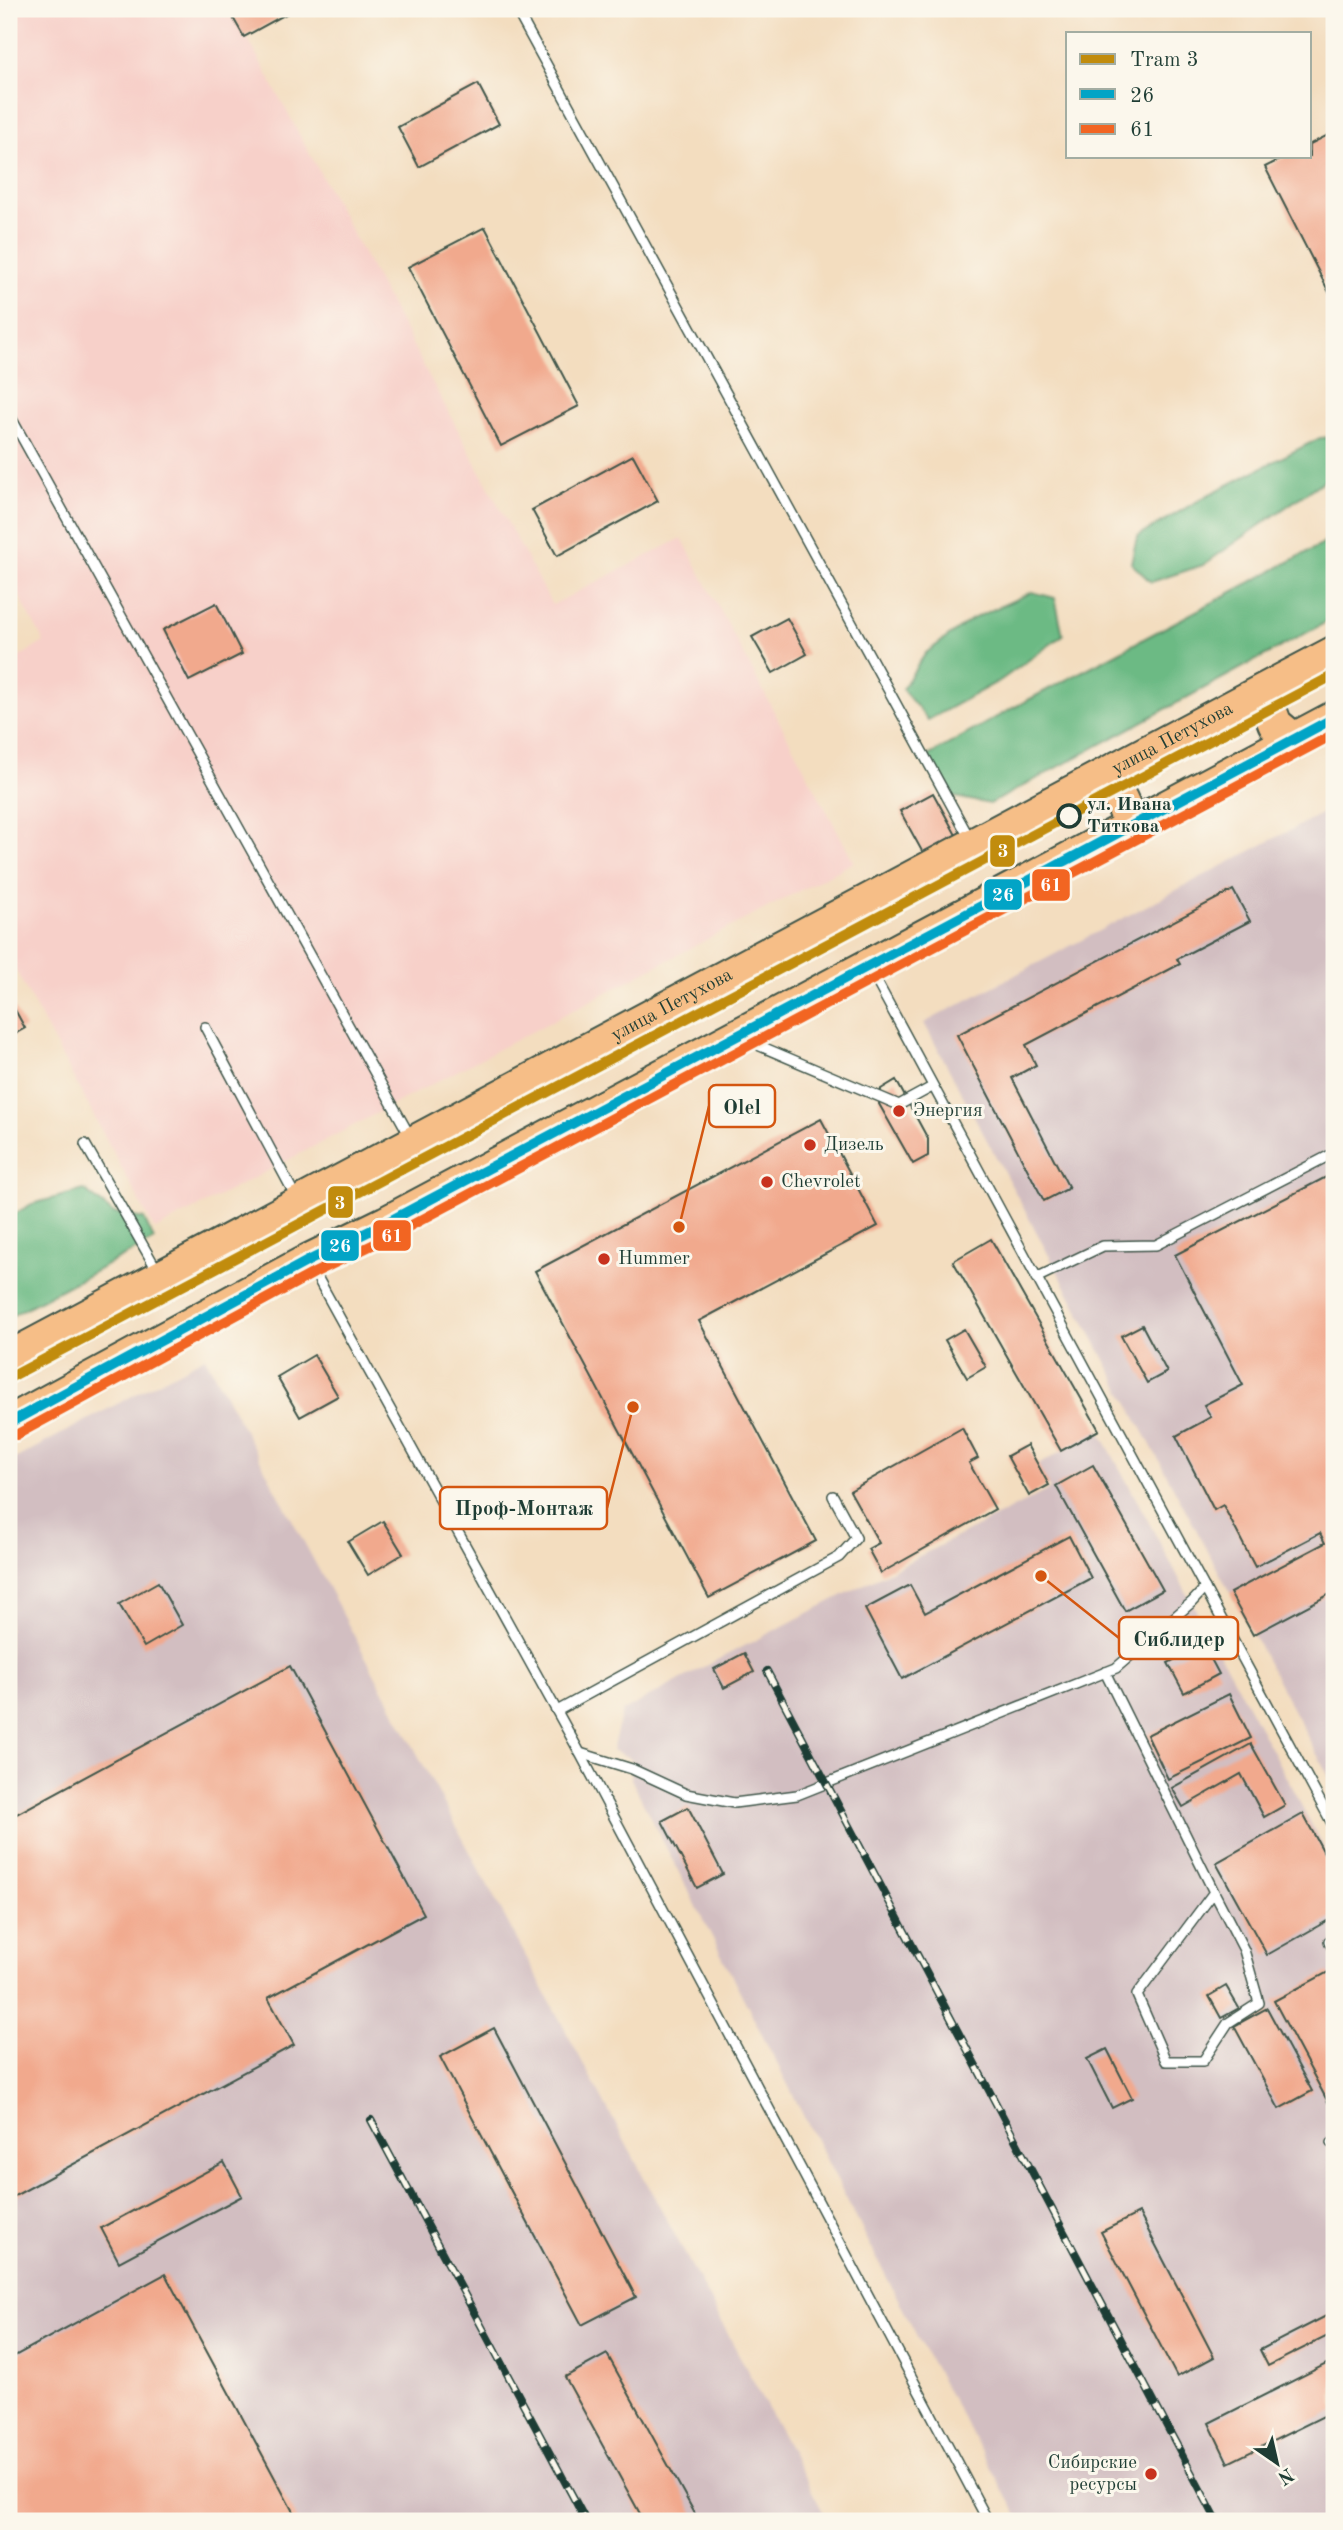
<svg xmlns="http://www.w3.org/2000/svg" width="1343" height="2530" font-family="'Old Standard TT',serif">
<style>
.built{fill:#f7d0c9}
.industrial{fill:#d2bec1}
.forest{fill:#6cba84;stroke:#467c5c;stroke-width:2}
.building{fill:#f1a98d}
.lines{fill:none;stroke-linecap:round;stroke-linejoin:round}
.lane-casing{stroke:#3f5549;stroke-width:12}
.highway-casing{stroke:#3f5549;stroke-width:37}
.lane{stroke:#fff;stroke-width:9}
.highway{stroke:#f6be87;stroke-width:33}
.rail-casing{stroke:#1f3d34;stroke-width:8}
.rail{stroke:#fbf7ec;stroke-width:5;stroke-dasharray:16;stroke-linecap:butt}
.bus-1-casing{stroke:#fbf7ec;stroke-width:16}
.bus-2-casing{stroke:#fbf7ec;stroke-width:16}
.bus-1{stroke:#02a4c6;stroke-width:10}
.bus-2{stroke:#f26522;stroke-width:10}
.tram-1-casing{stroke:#fbf7ec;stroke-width:16}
.tram-1{stroke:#c18c0d;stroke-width:10}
.stop-dot{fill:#fbf7ec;stroke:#1f3d34;stroke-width:3.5}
.poi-dot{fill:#c8321e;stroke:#fbf7ec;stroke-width:2.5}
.labels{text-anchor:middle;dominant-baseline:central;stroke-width:6;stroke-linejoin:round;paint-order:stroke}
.street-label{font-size:19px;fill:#1f3d34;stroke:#fbf7ec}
.stop-label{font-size:19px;font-weight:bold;fill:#1f3d34;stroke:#fbf7ec;text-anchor:start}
.poi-label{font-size:19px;fill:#1f3d34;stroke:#fbf7ec;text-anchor:start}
.leader{fill:none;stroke:#d45610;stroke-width:2.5}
.callout-dot{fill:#d45610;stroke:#fbf7ec;stroke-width:2.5}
.callout{fill:#fbf7ec;stroke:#d45610;stroke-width:2.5}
.callout-label{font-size:21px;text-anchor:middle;font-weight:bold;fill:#1f3d34}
.line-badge{stroke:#fbf7ec;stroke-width:2.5}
.badge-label{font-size:19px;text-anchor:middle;font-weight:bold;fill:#fff}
</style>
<rect width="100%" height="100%" fill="#fbf7ec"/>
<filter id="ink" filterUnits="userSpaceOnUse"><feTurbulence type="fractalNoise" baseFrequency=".0143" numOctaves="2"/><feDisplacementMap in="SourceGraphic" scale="14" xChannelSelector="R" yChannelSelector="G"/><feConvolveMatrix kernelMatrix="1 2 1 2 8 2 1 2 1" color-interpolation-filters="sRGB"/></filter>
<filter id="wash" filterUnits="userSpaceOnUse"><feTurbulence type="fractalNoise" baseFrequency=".00686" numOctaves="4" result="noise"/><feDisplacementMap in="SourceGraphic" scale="28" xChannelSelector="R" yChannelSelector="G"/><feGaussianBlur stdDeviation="1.57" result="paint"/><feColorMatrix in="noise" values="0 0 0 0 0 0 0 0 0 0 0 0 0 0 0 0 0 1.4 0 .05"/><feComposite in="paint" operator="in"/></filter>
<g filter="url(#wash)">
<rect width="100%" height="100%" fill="#f3ddbf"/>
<polygon class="built" points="9,9 232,9 552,605 682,538 854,862 155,1230 9,958 9,663 44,642 9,577"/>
<g class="industrial">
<polygon points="1334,807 1334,1786 924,1023"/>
<polygon points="205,1357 828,2521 9,2521 9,1462"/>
<polygon points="1099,1430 1334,1866 1334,2521 1021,2521 923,2348 631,1779 632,1759 612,1750 622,1712 709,1664 1050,1489 1038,1465"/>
</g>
<g class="forest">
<polygon points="1334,437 1334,469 1326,479 1203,565 1151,582 1131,563 1137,537 1208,495 1320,438"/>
<polygon points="1334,538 1334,618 990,804 950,796 928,756 1013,708"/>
<polygon points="1032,592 1055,598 1063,635 1001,680 928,720 902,689 926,653 972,619"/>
<polygon points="84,1190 113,1213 144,1219 154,1240 9,1317 9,1217 32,1204"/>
</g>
<g id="blocks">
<g class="building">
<polygon points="228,9 295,9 244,37"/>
<polygon points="478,84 499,124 419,167 398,127"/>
<polygon points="1334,132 1334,302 1265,167 1287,156 1310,156 1310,144"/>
<polygon points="485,227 579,406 501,446 408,267"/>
<polygon points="633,455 658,501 557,556 532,510"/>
<polygon points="216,603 242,654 189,681 163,630"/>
<polygon points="787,618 807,654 773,673 752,637"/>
<polygon points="933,793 956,835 923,853 900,811"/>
<polygon points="1233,890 1250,921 1177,959 1180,964 1026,1045 1036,1065 1012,1078 1069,1188 1044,1201 957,1035"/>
<polygon points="9,999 25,1028 9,1037"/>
<polygon points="896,1080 928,1139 928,1156 913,1164 879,1104 881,1089"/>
<polygon points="821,1119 878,1226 699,1321 816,1541 709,1598 535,1271"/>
<polygon points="1334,1173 1334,1592 1253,1635 1230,1593 1325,1543 1320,1533 1255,1567 1223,1505 1214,1510 1176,1436 1211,1417 1204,1405 1243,1385 1175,1255"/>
<polygon points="991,1239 1099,1430 1061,1451 953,1261"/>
<polygon points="1142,1325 1167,1372 1147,1383 1121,1336"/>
<polygon points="964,1329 986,1367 967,1378 945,1340"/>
<polygon points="314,1355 338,1396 300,1417 277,1377"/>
<polygon points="962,1428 978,1458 969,1463 995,1509 881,1573 868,1549 879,1543 850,1491"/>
<polygon points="1027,1445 1049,1485 1029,1496 1007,1456"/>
<polygon points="1093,1465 1163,1590 1125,1611 1056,1486"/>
<polygon points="383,1521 403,1554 368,1575 348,1542"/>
<polygon points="1069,1536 1091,1578 902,1679 865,1609 910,1585 925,1613"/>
<polygon points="158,1582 182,1625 144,1647 119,1604"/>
<polygon points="1203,1644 1219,1674 1184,1693 1168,1663"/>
<polygon points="744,1653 754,1672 724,1688 714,1669"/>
<polygon points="290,1666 424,1914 268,1998 294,2045 9,2199 9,1818"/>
<polygon points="1229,1694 1251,1738 1168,1779 1147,1735"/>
<polygon points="1251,1744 1285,1805 1264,1817 1241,1774 1183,1807 1172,1788"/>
<polygon points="688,1807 723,1874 697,1888 662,1821"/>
<polygon points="1303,1814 1334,1871 1334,1917 1267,1955 1216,1863"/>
<polygon points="1328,1972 1334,1984 1334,2101 1329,2104 1274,2001"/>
<polygon points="1226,1986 1239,2008 1221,2018 1209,1996"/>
<polygon points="1267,2008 1312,2091 1279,2109 1234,2026"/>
<polygon points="494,2028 636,2297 582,2325 440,2057"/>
<polygon points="1107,2049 1132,2098 1112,2108 1087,2059"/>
<polygon points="224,2162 242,2196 119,2262 101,2228"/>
<polygon points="1139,2213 1214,2357 1177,2377 1101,2232"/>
<polygon points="165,2274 298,2521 9,2521 9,2359"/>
<polygon points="1334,2312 1334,2333 1268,2366 1260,2350"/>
<polygon points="607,2354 699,2521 644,2521 565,2377"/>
<polygon points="1334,2360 1334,2411 1228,2463 1209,2423"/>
</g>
</g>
</g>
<g filter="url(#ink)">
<use href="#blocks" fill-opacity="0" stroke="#3f5549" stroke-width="2"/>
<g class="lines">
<defs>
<g id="lane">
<polyline points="516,9 971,841"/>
<polyline points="9,414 411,1138"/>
<polyline points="871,971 1334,1827"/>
<polyline points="205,1027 297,1199"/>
<polyline points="746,1040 899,1105 932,1087"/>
<polyline points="85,1144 157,1270"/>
<polyline points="311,1266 580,1753 988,2521"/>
<polyline points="1036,1278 1103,1246 1156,1245 1334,1153"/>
<polyline points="1105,1672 1214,1892 1137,1995 1166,2061 1203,2061 1228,2023 1259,2003 1244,1950 1214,1892"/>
<polyline points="557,1711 839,1557 856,1538 833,1496"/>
<polyline points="580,1753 632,1769 686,1794 734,1803 797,1795 1116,1668 1192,1602 1205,1588"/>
<polyline points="1329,1941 1334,1951"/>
<polyline points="1332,2143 1334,2142"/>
</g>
<g id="highway">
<polyline points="1263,691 1275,724 1294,740"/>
<path d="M1104 776C1119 792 1125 806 1130 827"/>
<path id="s1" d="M9 1358 1334 653"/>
<polyline points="9,1423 308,1261 386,1223 1334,718"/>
</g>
</defs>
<use href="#lane" class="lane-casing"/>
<use href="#highway" class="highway-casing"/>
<use href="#lane" class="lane"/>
<use href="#highway" class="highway"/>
<defs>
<g id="rail">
<polyline points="767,1671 1217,2521"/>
<polyline points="371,2120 586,2521"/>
</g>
</defs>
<use href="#rail" class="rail-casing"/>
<use href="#rail" class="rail"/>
<defs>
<polyline id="bus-1" points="9,1423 308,1261 386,1223 1334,718"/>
<polyline id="bus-2" points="16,1435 314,1273 393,1235 1334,734"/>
</defs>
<use href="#bus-1" class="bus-1-casing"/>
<use href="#bus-2" class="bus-2-casing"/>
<use href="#bus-1" class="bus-1"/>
<use href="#bus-2" class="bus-2"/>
<defs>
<polyline id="tram-1" points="9,1378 1334,675"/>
</defs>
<use href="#tram-1" class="tram-1-casing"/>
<use href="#tram-1" class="tram-1"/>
</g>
</g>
<circle class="stop-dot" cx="1069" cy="816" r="11"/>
<g class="poi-dot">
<circle cx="899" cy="1111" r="7"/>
<circle cx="810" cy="1145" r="7"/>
<circle cx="767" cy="1182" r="7"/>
<circle cx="604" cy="1259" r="7"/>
<circle cx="1151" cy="2474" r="7"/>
</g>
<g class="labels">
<g class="street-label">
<text stroke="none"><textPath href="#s1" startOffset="1318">улица Петухова</textPath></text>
<text stroke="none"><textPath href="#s1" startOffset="751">улица Петухова</textPath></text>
</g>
<g class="stop-label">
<text x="1087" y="805">ул. Ивана<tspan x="1087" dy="22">Титкова</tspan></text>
</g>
<g class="poi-label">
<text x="913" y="1111">Энергия</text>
<text x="824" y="1145">Дизель</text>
<text x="781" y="1182">Chevrolet</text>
<text x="618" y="1259">Hummer</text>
<text x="1137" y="2463" text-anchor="end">Сибирские<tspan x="1137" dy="22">ресурсы</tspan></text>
</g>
</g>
<path class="leader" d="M679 1227L709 1106M633 1407L607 1508M1041 1576L1119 1638"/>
<g class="callout-dot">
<circle cx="679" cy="1227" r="7"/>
<circle cx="633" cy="1407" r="7"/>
<circle cx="1041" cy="1576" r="7"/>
</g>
<g class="callout">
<rect x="709" y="1085" width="66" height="42" rx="7"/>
<rect x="440" y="1487" width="167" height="42" rx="7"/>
<rect x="1119" y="1617" width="119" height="42" rx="7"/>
</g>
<g class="callout-label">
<text x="742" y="1114">Olel</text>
<text x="524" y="1515">Проф-Монтаж</text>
<text x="1179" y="1646">Сиблидер</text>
</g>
<g class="line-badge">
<rect x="989" y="834" width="27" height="34" rx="7" fill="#c18c0d"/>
<rect x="1031" y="868" width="40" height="34" rx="7" fill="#f26522"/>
<rect x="983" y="878" width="40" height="33" rx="7" fill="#02a4c6"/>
<rect x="327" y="1185" width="27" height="34" rx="7" fill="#c18c0d"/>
<rect x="372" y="1219" width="40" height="33" rx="7" fill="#f26522"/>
<rect x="320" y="1229" width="40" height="33" rx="7" fill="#02a4c6"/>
</g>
<g class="badge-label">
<text x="1003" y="857">3</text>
<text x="1051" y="891">61</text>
<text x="1003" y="901">26</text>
<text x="340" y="1209">3</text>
<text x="392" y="1242">61</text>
<text x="340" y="1252">26</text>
</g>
<rect width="1343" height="2530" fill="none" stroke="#fbf7ec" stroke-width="35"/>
<rect x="1066" y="32" width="245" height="126" fill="#fbf7ec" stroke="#a3ada2" stroke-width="2"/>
<rect x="1080" y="54" width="35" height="10" fill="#c18c0d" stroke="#a3ada2" stroke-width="2"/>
<text x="1130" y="66" font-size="21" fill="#1f3d34">Tram 3</text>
<rect x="1080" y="89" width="35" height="10" fill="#02a4c6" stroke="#a3ada2" stroke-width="2"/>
<text x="1130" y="102" font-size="21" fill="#1f3d34">26</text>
<rect x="1080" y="124" width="35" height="10" fill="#f26522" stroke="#a3ada2" stroke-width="2"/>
<text x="1130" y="136" font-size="21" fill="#1f3d34">61</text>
<g transform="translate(1277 2463) rotate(146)" stroke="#fbf7ec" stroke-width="5" paint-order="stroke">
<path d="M0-5L12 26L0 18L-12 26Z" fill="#1f3d34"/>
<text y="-10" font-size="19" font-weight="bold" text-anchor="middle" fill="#1f3d34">N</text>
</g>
</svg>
